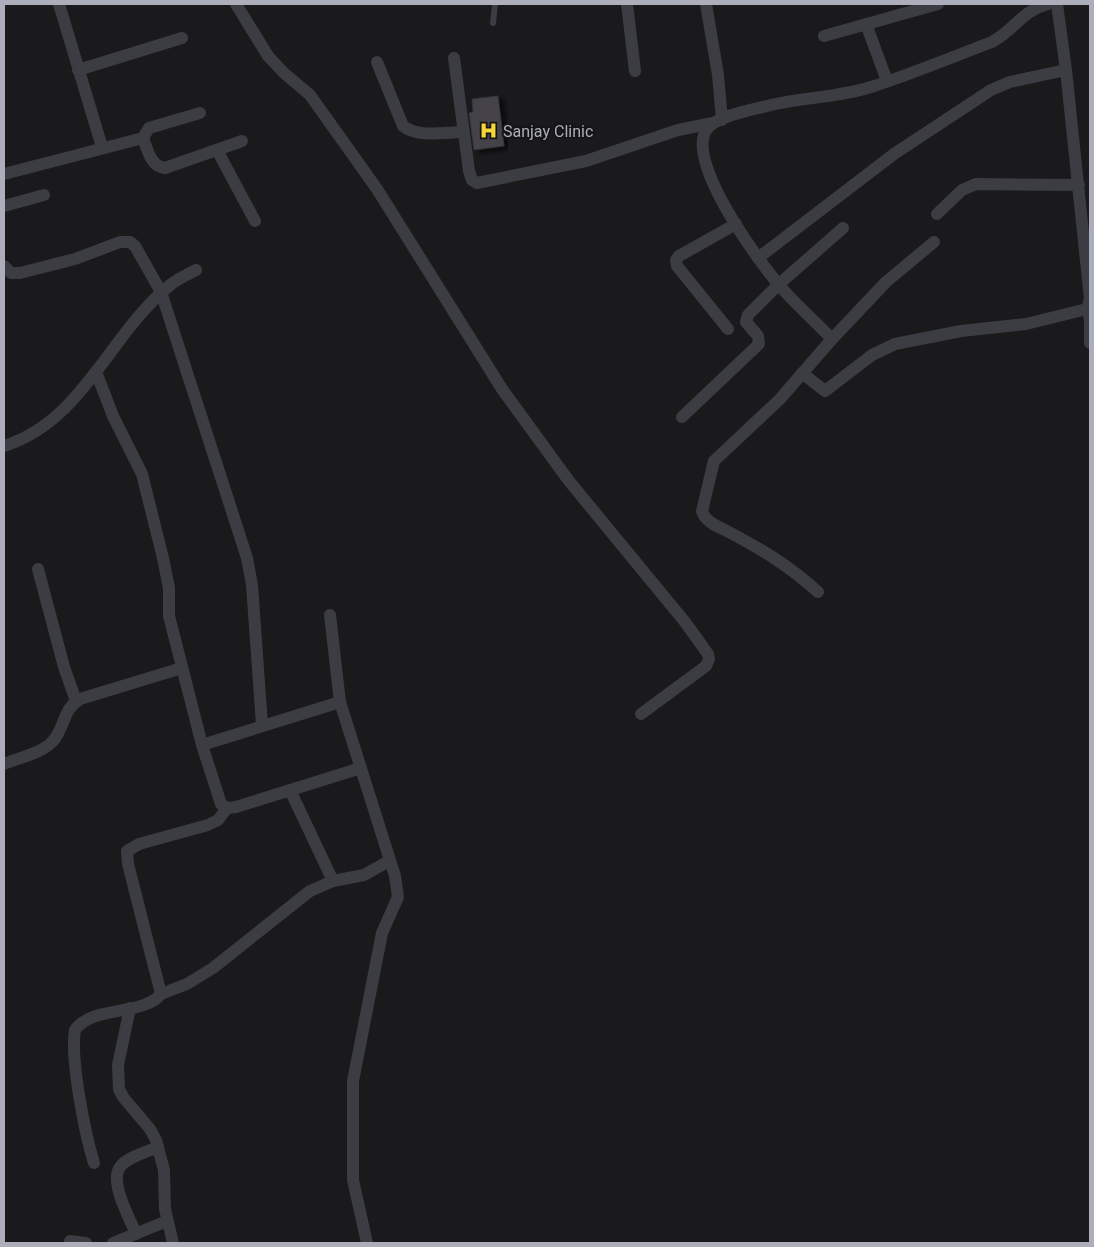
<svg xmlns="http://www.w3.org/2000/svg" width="1094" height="1247" font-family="Roboto,sans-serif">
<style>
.building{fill:#444349;stroke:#343338;filter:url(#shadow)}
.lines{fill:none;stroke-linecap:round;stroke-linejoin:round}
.lane{stroke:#3c3c43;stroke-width:6}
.street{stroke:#3c3c43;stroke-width:12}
.labels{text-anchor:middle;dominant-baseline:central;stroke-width:4;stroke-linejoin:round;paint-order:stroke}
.poi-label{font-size:16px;fill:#acaebb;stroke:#151417;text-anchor:start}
</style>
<defs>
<filter id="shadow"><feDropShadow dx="5.5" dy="3" stdDeviation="2.5" flood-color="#0009"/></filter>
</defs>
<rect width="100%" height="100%" fill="#1a191c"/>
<polygon class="building" points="498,96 504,146 474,150 469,113 473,112 472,99"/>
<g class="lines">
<polyline class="lane" points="493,23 495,4"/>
<g class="street">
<polyline points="59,4 102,147"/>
<polyline points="236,4 268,56 284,73 310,95 377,189 502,389 569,481 685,622 708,654 709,659 706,666 641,714"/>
<polyline points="627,4 635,71"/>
<polyline points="706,4 718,75 722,120"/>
<polyline points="1057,4 1066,70"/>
<polyline points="866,24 887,81"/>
<polyline points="824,36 938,4"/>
<polyline points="454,58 469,171 472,180 477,183 586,161 678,130 713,123"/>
<path d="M377 62 403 126C418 138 445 132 463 132"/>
<polyline points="78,70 182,38"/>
<path d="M143 138C148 150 150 166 165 168L242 141"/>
<polyline points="217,150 255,221"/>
<polyline points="4,174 143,138 149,128 200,113"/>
<polyline points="4,206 44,195"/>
<polyline points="937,214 962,190 976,184 1079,185"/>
<path d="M934 242 886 282 832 339C815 321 795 304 779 285 758 260 684 160 707 129 717 116 751 110 767 106 801 97 837 98 871 87 912 74 952 57 992 42 1016 29 1021 11 1048 4"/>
<polyline points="758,258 894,154 991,90 1010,82 1066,70 1090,299 1087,309 1026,324 961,331 895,344 872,355 825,391 802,373"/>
<polyline points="4,266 11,273 20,273 75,259 120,242 130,242 135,246 161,292 247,558 252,585 262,725"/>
<polyline points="1087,309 1090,319 1090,343"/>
<polyline points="728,329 677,266 676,260 679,256 736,224"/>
<polyline points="96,372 113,416 142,474 163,558 169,588 169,616 202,745 221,804 227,808 236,807 361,768"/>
<polyline points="682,417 759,344 758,336 746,322 748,315 778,285 843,228"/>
<path d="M4 446C83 421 109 335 169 286 177 279 187 275 196 270"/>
<polyline points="38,569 64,667 76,701"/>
<path d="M818 592C787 564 761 549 725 530 716 526 705 521 702 511L714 461 780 399 832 339"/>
<polyline points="330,615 340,702 395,876 398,897 382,933 353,1081 353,1180 367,1243"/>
<polyline points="202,745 340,702"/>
<path d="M4 764C20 757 41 754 53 741 65 727 63 709 80 699L182 668"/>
<polyline points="290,790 333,881"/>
<polyline points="161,994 187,984 213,968 310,891 333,881 364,875 389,861"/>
<polyline points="130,1008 118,1065 119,1089 123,1097 150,1129 156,1140 164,1170 165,1209 173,1243"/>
<path d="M94 1163C85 1134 70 1059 75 1030 92 1005 144 1016 161 994L128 864 127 851 139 844 208 825 218 820 227 808"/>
<path d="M136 1234C130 1219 109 1182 120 1167 127 1157 147 1152 158 1147"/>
<polyline points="70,1241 86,1243"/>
<polyline points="113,1243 167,1221"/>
</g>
</g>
<defs>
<symbol id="hospital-bare" viewBox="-9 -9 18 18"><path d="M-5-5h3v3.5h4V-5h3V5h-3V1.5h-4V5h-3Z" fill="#f5d639" stroke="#151417" stroke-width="2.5" paint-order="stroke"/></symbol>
</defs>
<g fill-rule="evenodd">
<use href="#hospital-bare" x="476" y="118" width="25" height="25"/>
</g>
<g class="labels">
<g class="poi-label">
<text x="503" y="131">Sanjay Clinic</text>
</g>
</g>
<rect width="1094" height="1247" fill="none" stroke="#acaebb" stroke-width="10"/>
</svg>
